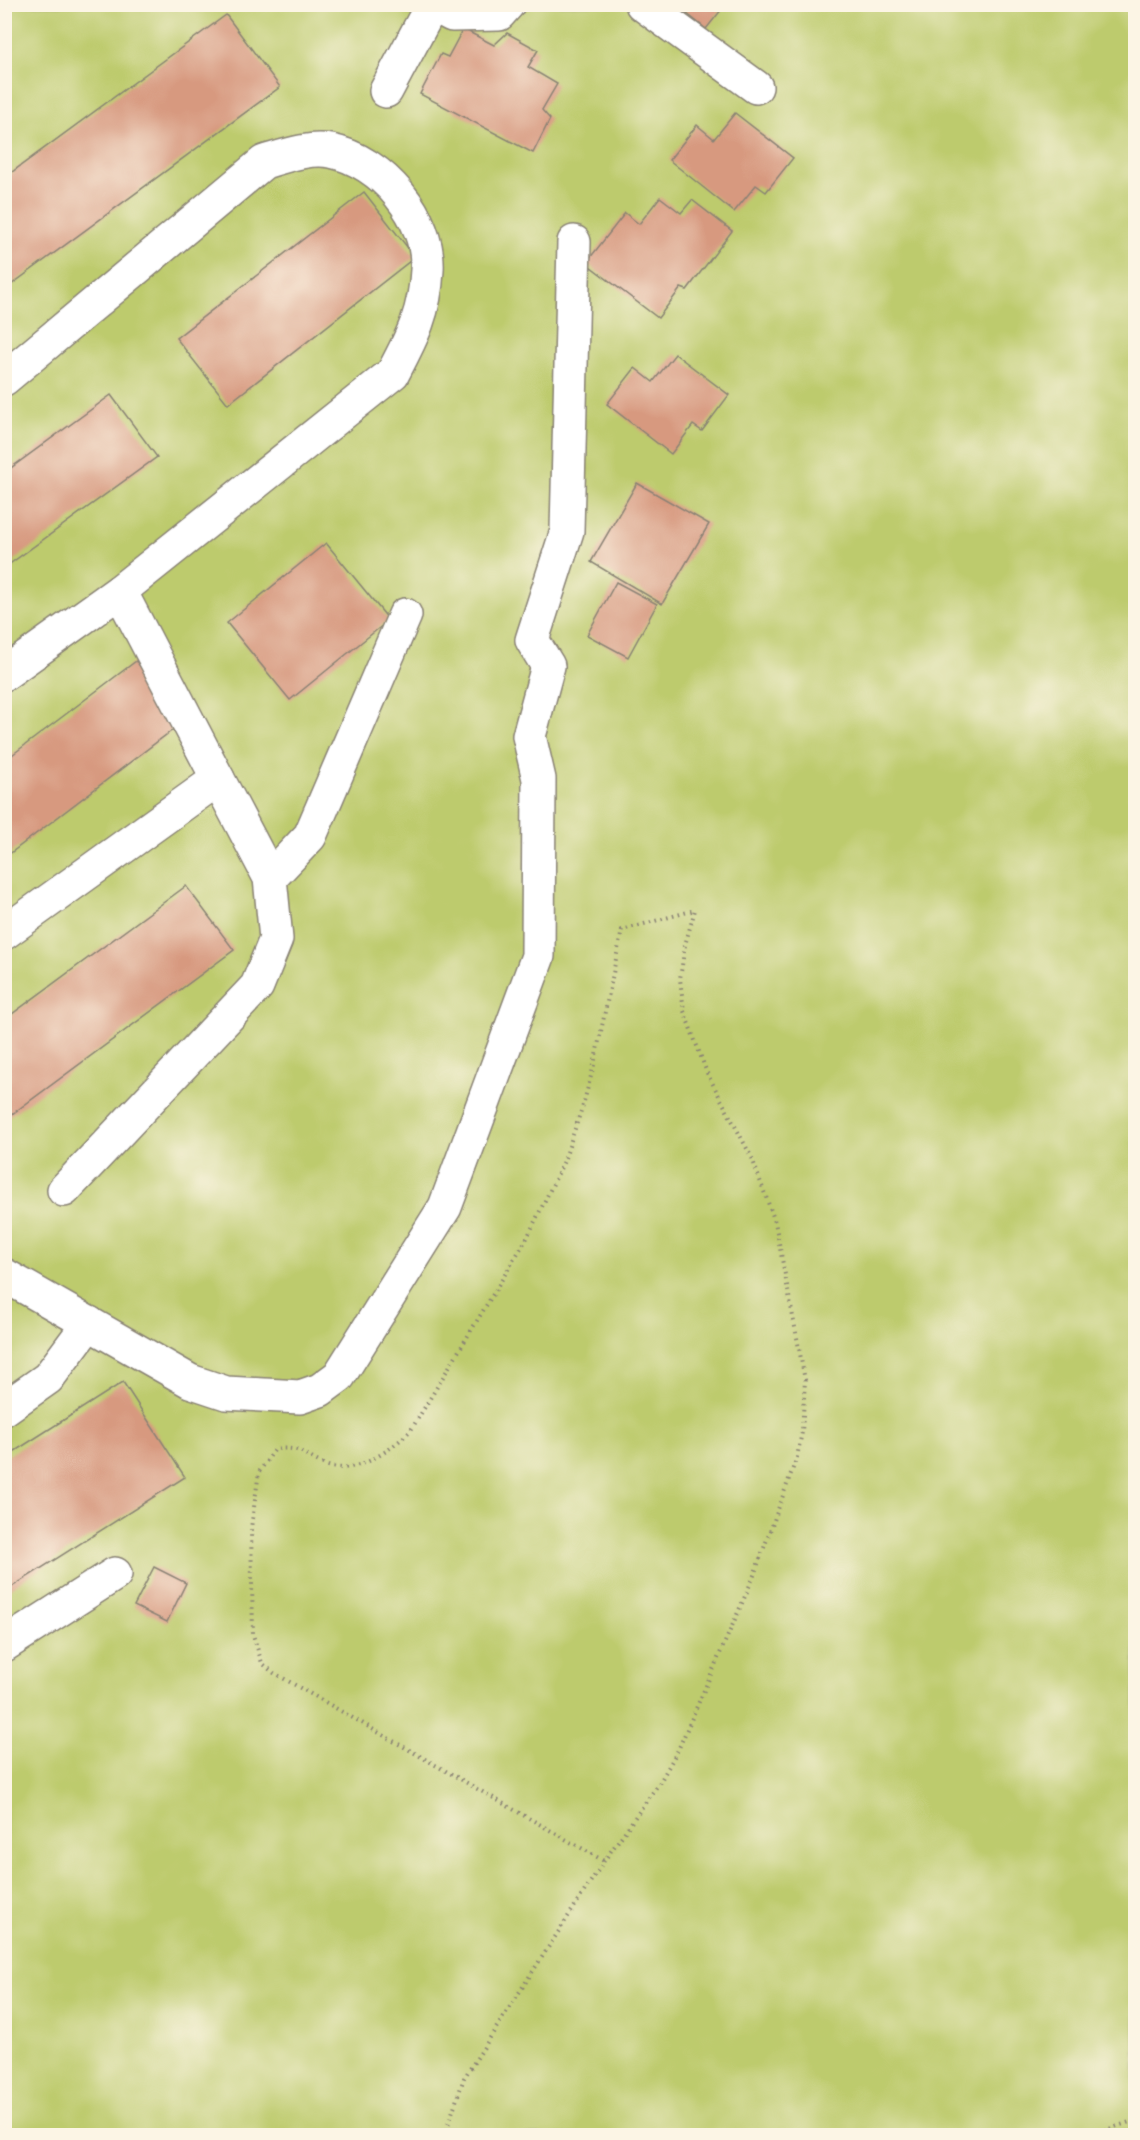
<svg xmlns="http://www.w3.org/2000/svg" width="1140" height="2140" font-family="'Balsamiq Sans',sans-serif">
<style>
.green{fill:#bdcb6d;stroke:#6c7444;stroke-width:1.5}
.building{fill:#d7997f}
.lines{fill:none;stroke-linecap:round;stroke-linejoin:round}
.minor-casing{stroke:#898274;stroke-width:36}
.path{stroke:#898274;stroke-width:4;stroke-dasharray:1.5 4.5;stroke-linecap:butt}
.minor{stroke:#fff;stroke-width:33}
</style>
<rect width="100%" height="100%" fill="#fcf5e5"/>
<filter id="ink" filterUnits="userSpaceOnUse"><feTurbulence type="fractalNoise" baseFrequency=".0167" numOctaves="2"/><feDisplacementMap in="SourceGraphic" scale="12" xChannelSelector="R" yChannelSelector="G"/><feConvolveMatrix kernelMatrix="1 2 1 2 8 2 1 2 1" color-interpolation-filters="sRGB"/></filter>
<filter id="wash" filterUnits="userSpaceOnUse"><feTurbulence type="fractalNoise" baseFrequency=".008" numOctaves="4" result="noise"/><feDisplacementMap in="SourceGraphic" scale="24" xChannelSelector="R" yChannelSelector="G"/><feGaussianBlur stdDeviation="1.35" result="paint"/><feColorMatrix in="noise" values="0 0 0 0 0 0 0 0 0 0 0 0 0 0 0 0 0 1.4 0 .05"/><feComposite in="paint" operator="in"/></filter>
<g filter="url(#wash)">
<rect width="100%" height="100%" fill="#f6e7cd"/>
<rect class="green" x="5" y="5" width="1130" height="2130"/>
<g id="blocks">
<g class="building">
<polygon points="675,4 726,4 706,29"/>
<polygon points="226,15 280,87 4,290 4,178"/>
<polygon points="463,29 494,45 507,33 538,50 528,67 557,84 542,110 550,119 533,153 420,94 441,54 448,57"/>
<polygon points="735,113 793,158 766,192 756,185 734,212 669,160 697,125 714,139"/>
<polygon points="364,192 415,257 228,404 176,338"/>
<polygon points="660,197 681,213 692,200 732,231 687,290 681,288 658,318 586,263 625,213 639,224"/>
<polygon points="675,354 729,395 702,431 693,425 671,454 607,404 635,368 653,382"/>
<polygon points="111,395 157,457 4,568 4,473"/>
<polygon points="637,483 709,524 662,604 591,562"/>
<polygon points="326,543 389,620 290,700 227,623"/>
<polygon points="616,582 657,604 628,657 587,635"/>
<polygon points="136,661 183,722 4,858 4,761"/>
<polygon points="186,886 234,950 4,1120 4,1020"/>
<polygon points="123,1382 185,1477 4,1592 4,1458"/>
<polygon points="154,1567 186,1583 167,1622 134,1606"/>
</g>
</g>
</g>
<g filter="url(#ink)">
<use href="#blocks" fill-opacity="0" stroke="#898274" stroke-width="1.5"/>
<g class="lines">
<defs>
<g id="minor">
<polyline points="431,4 452,15 499,14 508,4"/>
<polyline points="642,4 756,87"/>
<polyline points="386,91 432,5"/>
<path d="M4 379 264 162C285 156 309 147 331 151 382 161 430 218 427 270 425 313 412 337 393 373L120 591 4 674"/>
<polyline points="270,878 310,836 405,615"/>
<polyline points="4,933 218,779 120,591"/>
<polyline points="64,1190 257,986 276,939 270,878 218,779"/>
<polyline points="4,1275 190,1381 226,1393 300,1397 320,1390 339,1376 445,1207 538,956 539,779 529,736 548,666 532,640 567,531 574,242"/>
<polyline points="4,1409 48,1378 89,1323"/>
<polyline points="4,1645 115,1574"/>
</g>
</defs>
<use href="#minor" class="minor-casing"/>
<g class="path">
<path d="M448 2136V2125L464 2078 604 1861 660 1782 678 1750 753 1578 797 1457 802 1432 805 1380 775 1222 752 1158 707 1073 684 1011 680 979 685 945 695 910 622 930 594 1065 583 1105 564 1161 527 1238 411 1430C390 1451 354 1478 323 1464 299 1453 304 1447 275 1449L259 1472 251 1528 253 1635 262 1663 274 1673 604 1861"/>
<polyline points="1087,2136 1136,2120"/>
</g>
<use href="#minor" class="minor"/>
</g>
</g>
<rect width="1140" height="2140" fill="none" stroke="#fcf5e5" stroke-width="24"/>
</svg>
